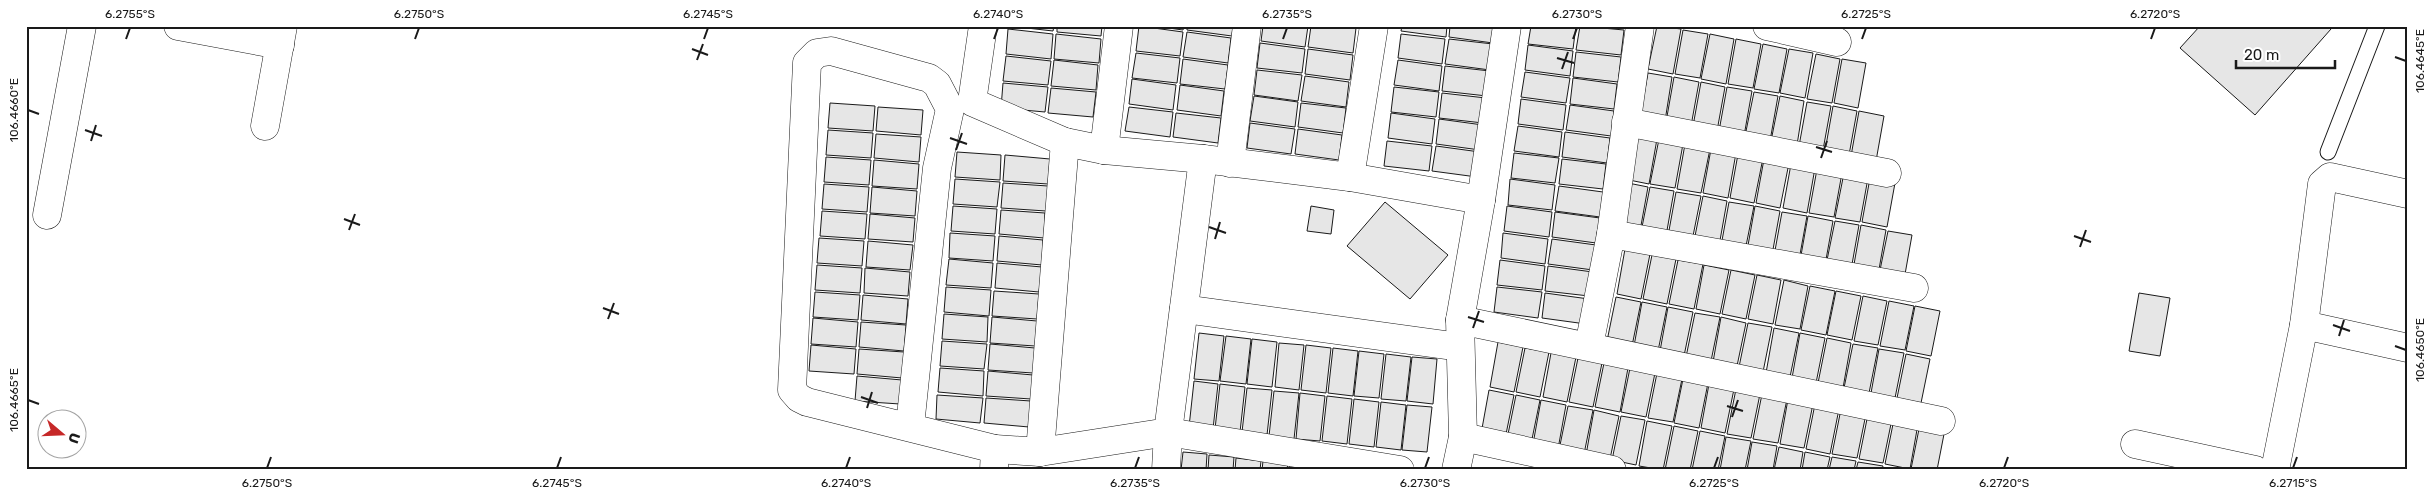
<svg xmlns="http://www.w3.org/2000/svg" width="2434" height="496" font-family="Rubik,sans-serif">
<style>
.building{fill:#e6e6e6;stroke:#1a1a1a}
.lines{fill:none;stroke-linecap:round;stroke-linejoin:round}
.lane-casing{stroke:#1a1a1a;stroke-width:17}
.street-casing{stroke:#1a1a1a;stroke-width:29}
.lane{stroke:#fff;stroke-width:15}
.street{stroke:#fff;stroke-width:28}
.ticks{fill:none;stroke:#1a1a1a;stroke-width:2}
.neatline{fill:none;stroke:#1a1a1a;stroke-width:2}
.ticks-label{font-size:12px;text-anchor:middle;fill:#1a1a1a}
</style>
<rect width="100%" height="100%" fill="#fff"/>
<g class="building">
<polygon points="1009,26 1054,26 1053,31"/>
<polygon points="1057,26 1102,26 1101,36 1057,32"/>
<polygon points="1139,26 1183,32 1180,56 1136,51"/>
<polygon points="1154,26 1184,26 1183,30"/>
<polygon points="1187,26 1233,26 1232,36 1187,30"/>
<polygon points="1263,26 1308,26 1305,47 1261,41"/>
<polygon points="1311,26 1356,28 1353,53 1308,47"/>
<polygon points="1402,26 1447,26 1446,37 1401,31"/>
<polygon points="1450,26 1496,26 1493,43 1449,37"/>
<polygon points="1531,26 1576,26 1573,49 1528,44"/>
<polygon points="1580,26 1624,30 1621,55 1576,50"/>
<polygon points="1657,26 1681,29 1673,74 1648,69"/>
<polygon points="2200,26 2328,26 2331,29 2255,115 2180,48"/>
<polygon points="1008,29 1053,34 1051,59 1006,54"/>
<polygon points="1683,30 1708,34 1700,78 1675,74"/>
<polygon points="1187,32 1231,38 1228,63 1183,57"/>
<polygon points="1056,34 1101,39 1099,63 1054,59"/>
<polygon points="1401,34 1445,39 1442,64 1398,58"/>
<polygon points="1710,34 1734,39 1726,84 1701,79"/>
<polygon points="1449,39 1493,44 1490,70 1445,64"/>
<polygon points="1736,39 1761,44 1753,88 1728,84"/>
<polygon points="1260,43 1305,49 1302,73 1257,68"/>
<polygon points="1763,44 1787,49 1779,93 1754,89"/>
<polygon points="1528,45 1573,51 1570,76 1525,70"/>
<polygon points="1308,49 1353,55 1350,80 1305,74"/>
<polygon points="1789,49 1813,53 1805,98 1780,93"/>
<polygon points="1576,52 1621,57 1618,82 1573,77"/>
<polygon points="1136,53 1180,58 1177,83 1132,78"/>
<polygon points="1816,54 1840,59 1832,103 1807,99"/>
<polygon points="1006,56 1051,61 1048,85 1003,81"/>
<polygon points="1183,59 1228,65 1225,89 1180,84"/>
<polygon points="1842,59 1866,63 1858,108 1834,103"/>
<polygon points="1054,60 1098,65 1096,90 1051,86"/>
<polygon points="1398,60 1442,66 1439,91 1394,85"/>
<polygon points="1445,66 1490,71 1487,96 1442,91"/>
<polygon points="1257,70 1302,75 1298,101 1254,95"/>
<polygon points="1525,72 1570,78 1566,103 1521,97"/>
<polygon points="1648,73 1672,77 1665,121 1640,117"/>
<polygon points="1305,76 1349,82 1346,107 1301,101"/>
<polygon points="1674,77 1699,82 1691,126 1666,122"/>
<polygon points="1573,78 1617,84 1614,109 1570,104"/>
<polygon points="1132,79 1176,85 1173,110 1129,104"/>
<polygon points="1701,82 1725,87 1717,131 1693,126"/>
<polygon points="1003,83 1048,87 1045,112 1001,108"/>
<polygon points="1180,85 1224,91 1221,116 1177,110"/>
<polygon points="1394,87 1439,92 1436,117 1391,112"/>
<polygon points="1727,87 1752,91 1744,136 1719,131"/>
<polygon points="1051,88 1096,92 1093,117 1048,113"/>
<polygon points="1754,92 1778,96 1770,141 1745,136"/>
<polygon points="1442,93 1486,98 1483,123 1439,118"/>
<polygon points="1254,96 1298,102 1295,127 1250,121"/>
<polygon points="1780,96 1804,101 1797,145 1771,141"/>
<polygon points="1521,99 1566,105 1563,130 1518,124"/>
<polygon points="1807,102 1831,106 1823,150 1799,146"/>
<polygon points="830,103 875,106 873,131 828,128"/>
<polygon points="1301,103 1346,108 1343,133 1298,127"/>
<polygon points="1570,105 1614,111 1611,136 1566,130"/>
<polygon points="1833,106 1857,111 1849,155 1825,151"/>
<polygon points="878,107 923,110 921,135 876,131"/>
<polygon points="1129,107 1173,112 1170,137 1125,131"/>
<polygon points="1859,111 1884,116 1876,161 1851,156"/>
<polygon points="1176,113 1221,118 1218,143 1173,137"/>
<polygon points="1391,113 1435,119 1432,144 1388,138"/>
<polygon points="1439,119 1483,125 1480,150 1436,144"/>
<polygon points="1250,123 1295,129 1291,154 1247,148"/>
<polygon points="1518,126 1562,132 1559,157 1514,151"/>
<polygon points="1298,129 1342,135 1339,160 1295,154"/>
<polygon points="828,130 873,133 871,158 826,155"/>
<polygon points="1565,132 1610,138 1607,163 1562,157"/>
<polygon points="876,134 921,137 919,162 874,158"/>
<polygon points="1632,135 1657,139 1649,184 1624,179"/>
<polygon points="1659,139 1683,144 1675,188 1650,184"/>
<polygon points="1387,141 1432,146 1429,171 1384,166"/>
<polygon points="1685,144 1710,149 1701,193 1677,189"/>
<polygon points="1436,146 1480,152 1477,177 1432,171"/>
<polygon points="1711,149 1736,153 1728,198 1703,193"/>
<polygon points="957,152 1001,155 1000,180 955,177"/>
<polygon points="1514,153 1559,158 1555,183 1511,178"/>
<polygon points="1738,154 1763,158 1754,203 1730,198"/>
<polygon points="1005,155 1050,159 1048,184 1003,181"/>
<polygon points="826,157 871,160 869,185 824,182"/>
<polygon points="1562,159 1606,164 1603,189 1559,184"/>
<polygon points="1764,159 1789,163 1780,208 1756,203"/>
<polygon points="874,160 919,164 917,189 872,186"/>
<polygon points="1791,164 1815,168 1807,213 1783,208"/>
<polygon points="1817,169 1842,173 1834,217 1809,213"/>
<polygon points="1844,173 1868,178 1860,222 1835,218"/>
<polygon points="1870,178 1895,183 1887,227 1862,222"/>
<polygon points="955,179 1000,182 997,207 953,204"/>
<polygon points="1510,179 1555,185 1552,210 1508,205"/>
<polygon points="1623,182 1648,187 1640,231 1615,227"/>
<polygon points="1003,183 1048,186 1046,211 1001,208"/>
<polygon points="824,184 869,187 867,212 822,209"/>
<polygon points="1559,186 1603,192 1600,217 1555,211"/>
<polygon points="872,187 917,191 915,216 870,213"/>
<polygon points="1650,187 1674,191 1666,236 1641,232"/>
<polygon points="1676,192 1701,196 1692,241 1668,236"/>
<polygon points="1703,196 1727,201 1719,246 1694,241"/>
<polygon points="1385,202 1448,255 1410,299 1347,246"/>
<polygon points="1729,202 1754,206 1745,251 1721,246"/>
<polygon points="953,206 997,209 995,234 951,231"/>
<polygon points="1311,206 1334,210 1331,234 1307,231"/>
<polygon points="1507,206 1552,212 1549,237 1504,231"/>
<polygon points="1755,206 1780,211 1772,255 1747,251"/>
<polygon points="1001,210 1045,213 1044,238 999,234"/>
<polygon points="822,211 867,214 865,239 820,236"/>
<polygon points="1555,212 1600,218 1596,243 1552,237"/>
<polygon points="1782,212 1807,216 1799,260 1774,256"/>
<polygon points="870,214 915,218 913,242 868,239"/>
<polygon points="1808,216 1833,221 1825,265 1800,261"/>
<polygon points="1835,221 1859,225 1851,270 1826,265"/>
<polygon points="1861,225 1886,230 1878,275 1853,270"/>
<polygon points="1888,231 1912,235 1904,280 1879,275"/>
<polygon points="950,233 995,236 993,261 949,258"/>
<polygon points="1503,233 1548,239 1545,264 1501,258"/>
<polygon points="999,236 1043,240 1042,265 997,261"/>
<polygon points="819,238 864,241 862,266 817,263"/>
<polygon points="1552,239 1596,245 1593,270 1548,264"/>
<polygon points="868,241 913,245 910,270 866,267"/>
<polygon points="1625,249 1650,254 1641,299 1617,294"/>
<polygon points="1652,255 1676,259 1667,304 1643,299"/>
<polygon points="949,259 993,263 991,288 946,285"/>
<polygon points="1500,260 1545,266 1542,290 1497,285"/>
<polygon points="1678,260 1703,264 1694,309 1669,304"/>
<polygon points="997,263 1042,267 1039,292 995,288"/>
<polygon points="817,265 862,268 860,293 815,290"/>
<polygon points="1704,265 1729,270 1720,314 1696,309"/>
<polygon points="1548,266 1593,272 1589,296 1545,291"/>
<polygon points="865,268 910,272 908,296 864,293"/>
<polygon points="1731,270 1755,275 1746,319 1722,314"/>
<polygon points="1757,275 1781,280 1773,324 1748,319"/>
<polygon points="1784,280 1808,286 1800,329 1775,325"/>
<polygon points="1810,286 1835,291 1826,335 1801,330"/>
<polygon points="946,287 991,290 989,316 944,312"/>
<polygon points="1497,287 1542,292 1538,318 1494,312"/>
<polygon points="994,291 1039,294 1037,319 992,316"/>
<polygon points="1836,291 1861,296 1852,340 1827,335"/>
<polygon points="815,292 860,295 858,320 813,317"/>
<polygon points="1545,293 1589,299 1586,324 1542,318"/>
<polygon points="2139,293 2170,298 2160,356 2129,351"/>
<polygon points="863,295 908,299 906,324 861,320"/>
<polygon points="1863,296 1887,301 1878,345 1854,341"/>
<polygon points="1616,297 1641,302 1632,346 1607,341"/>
<polygon points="1889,301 1914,306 1905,350 1880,346"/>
<polygon points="1642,302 1667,307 1658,351 1634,346"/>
<polygon points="1915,306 1940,311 1931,356 1906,351"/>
<polygon points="1668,307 1693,312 1684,356 1660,351"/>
<polygon points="1695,313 1720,317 1711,361 1686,357"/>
<polygon points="944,314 988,317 987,342 942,339"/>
<polygon points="992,317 1037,321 1035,346 990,343"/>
<polygon points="1721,317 1746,323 1737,366 1713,362"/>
<polygon points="813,318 858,322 856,347 811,344"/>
<polygon points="861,322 906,325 904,351 859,347"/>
<polygon points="1748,323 1772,327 1763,372 1739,367"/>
<polygon points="1774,328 1799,333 1790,377 1766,373"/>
<polygon points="1199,333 1224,336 1219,381 1194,379"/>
<polygon points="1800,333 1825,338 1816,383 1792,378"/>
<polygon points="1226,336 1251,339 1246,384 1220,381"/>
<polygon points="1827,338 1851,343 1843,388 1818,383"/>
<polygon points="1252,339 1277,342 1272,387 1247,384"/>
<polygon points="942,341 987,344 984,369 940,366"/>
<polygon points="1498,342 1523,347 1514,392 1490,387"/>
<polygon points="1279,343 1304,345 1299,390 1275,387"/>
<polygon points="990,344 1035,348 1033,373 988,370"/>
<polygon points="1853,344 1878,348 1869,393 1844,388"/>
<polygon points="811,345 856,349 854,374 809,371"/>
<polygon points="1306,345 1331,348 1326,393 1301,390"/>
<polygon points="1333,348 1358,351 1353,396 1328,393"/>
<polygon points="1525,348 1549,352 1540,397 1516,392"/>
<polygon points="859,349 904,352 902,378 857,374"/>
<polygon points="1879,349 1904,353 1895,398 1871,393"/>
<polygon points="1359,351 1384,354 1379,398 1354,396"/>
<polygon points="1551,353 1576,357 1567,402 1543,397"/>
<polygon points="1386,354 1411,357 1406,401 1381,399"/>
<polygon points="1906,354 1930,359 1921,403 1897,398"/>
<polygon points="1412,357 1437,359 1433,404 1407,401"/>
<polygon points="1578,358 1602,363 1593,407 1569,402"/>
<polygon points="1604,363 1628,368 1620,412 1595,407"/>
<polygon points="940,368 984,371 983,396 938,392"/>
<polygon points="1630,368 1655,373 1646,417 1621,412"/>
<polygon points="988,371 1033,375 1031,399 986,396"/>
<polygon points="1657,373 1682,379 1673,422 1648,418"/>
<polygon points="857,376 902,380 900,404 855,401"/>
<polygon points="1683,379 1708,383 1699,428 1674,423"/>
<polygon points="1194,381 1218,384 1213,429 1189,427"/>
<polygon points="1220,384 1245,387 1240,432 1215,429"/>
<polygon points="1709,384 1734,389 1725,433 1701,428"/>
<polygon points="1247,388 1272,390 1267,435 1242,432"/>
<polygon points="1736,389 1760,394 1751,438 1727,434"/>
<polygon points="1489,390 1514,395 1505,439 1481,434"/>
<polygon points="1274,391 1299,393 1294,439 1269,436"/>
<polygon points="1300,393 1325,396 1320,441 1296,439"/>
<polygon points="1762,394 1787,399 1778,443 1753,439"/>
<polygon points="937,395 983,398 980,423 936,419"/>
<polygon points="1516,395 1540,400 1531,444 1507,439"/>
<polygon points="1327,396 1352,399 1347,444 1322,441"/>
<polygon points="986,398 1031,401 1029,427 984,423"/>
<polygon points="1354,399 1379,402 1374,447 1349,444"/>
<polygon points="1788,399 1813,404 1804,448 1780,444"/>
<polygon points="1541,400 1566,405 1558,449 1533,444"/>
<polygon points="1381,402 1406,405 1401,450 1376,447"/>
<polygon points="1815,404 1839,409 1830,454 1806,449"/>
<polygon points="1407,405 1432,407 1427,452 1402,450"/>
<polygon points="1568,406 1593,410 1584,454 1559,450"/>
<polygon points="1841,409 1866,414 1857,458 1832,454"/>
<polygon points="1594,410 1619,416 1610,459 1586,455"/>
<polygon points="1868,414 1892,419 1883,463 1859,459"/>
<polygon points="1621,416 1645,420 1636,465 1612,460"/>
<polygon points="1894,419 1918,424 1910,469 1885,464"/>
<polygon points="1647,421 1672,426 1663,470 1639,466"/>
<polygon points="1920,424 1945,429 1937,470 1911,469"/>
<polygon points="1674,426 1698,431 1690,470 1665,470"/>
<polygon points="1700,431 1725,436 1718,470 1692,470"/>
<polygon points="1726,437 1751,441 1745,470 1720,470"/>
<polygon points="1752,442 1777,446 1773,470 1747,470"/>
<polygon points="1779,447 1803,452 1800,470 1774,470"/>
<polygon points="1183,452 1207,454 1206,470 1181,470"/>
<polygon points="1805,452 1830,457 1827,470 1802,470"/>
<polygon points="1209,455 1234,457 1233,470 1208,470"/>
<polygon points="1832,457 1856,461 1854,470 1829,470"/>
<polygon points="1236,458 1261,461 1260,470 1235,470"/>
<polygon points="1263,461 1288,464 1287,470 1262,470"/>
<polygon points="1858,462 1883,466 1882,470 1856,470"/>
<polygon points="1290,464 1314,470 1289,470"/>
</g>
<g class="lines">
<defs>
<polyline id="lane" points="2328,152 2377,26"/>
<g id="street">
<polyline points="178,26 280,45"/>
<polyline points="983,26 972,102 1065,142 1104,150 1203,159 1350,177 1481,200"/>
<polyline points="1767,26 1837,42"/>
<polyline points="1626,122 1887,173"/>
<polyline points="265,126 283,26"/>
<polyline points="1104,150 1119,26"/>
<polyline points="1230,163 1247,26"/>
<polyline points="1350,177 1374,26"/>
<polyline points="47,215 82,26"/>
<polyline points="1611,234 1914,288"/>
<polyline points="1184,309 1460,347"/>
<polyline points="1460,320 1941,421"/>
<polyline points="2304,325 2408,348"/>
<polyline points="1589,346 1611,234 1640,26"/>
<polyline points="910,426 937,168 950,109 937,84 929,78 831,51 817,53 807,63 792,390 799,398 807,402 995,449 994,470"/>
<polyline points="1463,437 1612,470"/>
<polyline points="2135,444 2255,470"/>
<polyline points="995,449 1040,452 1168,432 1203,159"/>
<polyline points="1040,452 1065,142"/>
<polyline points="1166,470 1168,432 1400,470"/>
<polyline points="1456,470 1463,437 1460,320 1481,200 1507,26"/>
<polyline points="2275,470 2304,325 2322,184 2330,177 2408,194"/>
</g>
</defs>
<use href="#lane" class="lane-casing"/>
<use href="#street" class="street-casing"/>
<use href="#lane" class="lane"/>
<use href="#street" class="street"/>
</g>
<path class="ticks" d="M126 39 130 28M415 39 419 28M704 39 708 28M994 39 998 28M1283 39 1287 28M1573 39 1577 28M1862 39 1866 28M2151 39 2155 28M692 49 708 55M2395 57 2406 61M1557 58 1574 63M697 60 703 44M1562 69 1568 52M28 110 39 114M85 130 102 136M950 138 967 144M91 141 96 125M1816 147 1832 152M956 150 962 133M1821 158 1827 141M344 219 360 225M1209 227 1226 233M349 230 355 214M2074 236 2091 242M1215 239 1220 222M2080 247 2086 230M603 308 619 314M1468 317 1484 322M608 319 614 303M2333 325 2350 331M1473 328 1479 311M2339 336 2344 320M2395 346 2406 350M861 397 878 403M28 400 39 404M1727 406 1743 411M867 408 872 392M1732 417 1738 400M267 468 271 457M557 468 561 457M846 468 850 457M1135 468 1139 457M1425 468 1429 457M1714 468 1718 457M2004 468 2008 457M2293 468 2297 457"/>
<rect width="2434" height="496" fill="none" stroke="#ffffff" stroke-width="55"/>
<g transform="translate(62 434) rotate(109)"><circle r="24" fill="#ffffff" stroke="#a3a3a3"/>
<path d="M0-4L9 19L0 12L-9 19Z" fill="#c62828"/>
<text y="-8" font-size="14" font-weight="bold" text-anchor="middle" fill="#1a1a1a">U</text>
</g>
<path d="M2236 60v8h99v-8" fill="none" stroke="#1a1a1a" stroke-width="2.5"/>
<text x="2244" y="60" font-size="15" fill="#1a1a1a" stroke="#ffffff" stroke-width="4" paint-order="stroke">20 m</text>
<rect x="28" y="28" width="2378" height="440" class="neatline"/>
<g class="ticks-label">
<text x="130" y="18">6.2755°S</text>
<text x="419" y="18">6.2750°S</text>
<text x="708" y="18">6.2745°S</text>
<text x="998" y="18">6.2740°S</text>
<text x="1287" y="18">6.2735°S</text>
<text x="1577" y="18">6.2730°S</text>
<text x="1866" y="18">6.2725°S</text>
<text x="2155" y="18">6.2720°S</text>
<text transform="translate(2420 61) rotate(-90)" y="4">106.4645°E</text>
<text transform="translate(14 110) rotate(-90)" y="4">106.4660°E</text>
<text transform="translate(2420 350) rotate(-90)" y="4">106.4650°E</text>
<text transform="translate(14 400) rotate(-90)" y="4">106.4665°E</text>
<text x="267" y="487">6.2750°S</text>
<text x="557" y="487">6.2745°S</text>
<text x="846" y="487">6.2740°S</text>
<text x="1135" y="487">6.2735°S</text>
<text x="1425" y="487">6.2730°S</text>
<text x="1714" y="487">6.2725°S</text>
<text x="2004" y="487">6.2720°S</text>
<text x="2293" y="487">6.2715°S</text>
</g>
</svg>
